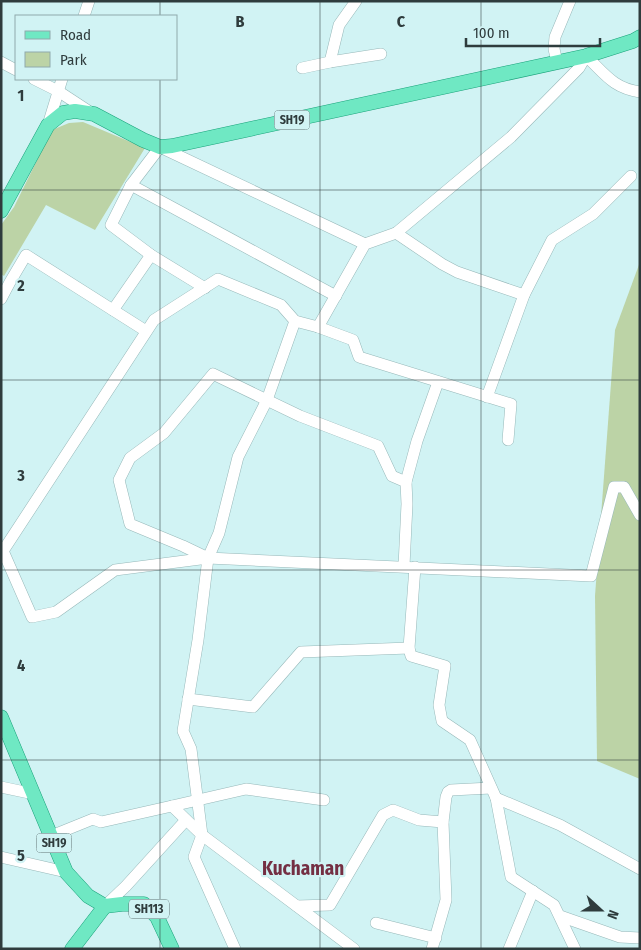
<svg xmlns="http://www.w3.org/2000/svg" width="641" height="950" font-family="'Fira Sans Condensed',sans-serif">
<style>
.green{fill:#bcd3a6}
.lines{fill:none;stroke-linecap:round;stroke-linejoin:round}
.minor-casing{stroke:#97b8b9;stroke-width:12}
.major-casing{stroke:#1aa27a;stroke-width:15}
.minor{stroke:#fff;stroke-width:11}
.major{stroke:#6fe8c3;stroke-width:14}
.grid{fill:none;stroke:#2f3c3d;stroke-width:1;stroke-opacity:0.55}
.labels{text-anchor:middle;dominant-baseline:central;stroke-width:4.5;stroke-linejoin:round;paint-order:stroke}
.shield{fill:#d1f3f4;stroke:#607374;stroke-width:1}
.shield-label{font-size:12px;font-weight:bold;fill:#2f3c3d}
.district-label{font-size:19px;font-weight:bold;fill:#742f43;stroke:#d1f3f4}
.grid-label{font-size:16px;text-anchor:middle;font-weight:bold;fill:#2f3c3d;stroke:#d1f3f4;stroke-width:4.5;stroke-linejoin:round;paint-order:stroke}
</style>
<rect width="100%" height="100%" fill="#d1f3f4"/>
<g class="green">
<polygon points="83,122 145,148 95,230 46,205 4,276 1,274 1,225 14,207 52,130 69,123"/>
<polygon points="640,262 640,779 597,761 595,596 615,330"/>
</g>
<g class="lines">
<defs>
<g id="minor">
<polyline points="84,16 89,1"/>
<polyline points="1,62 16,70"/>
<polyline points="330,62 339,25 356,1"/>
<polyline points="557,62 554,49 555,37 570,1"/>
<polyline points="302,68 330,62 381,54"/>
<polyline points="34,79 58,91 90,112"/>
<polyline points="48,125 62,79"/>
<polyline points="131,185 336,296"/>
<polyline points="396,233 442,264 457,272 524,295"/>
<polyline points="205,288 151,255 111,225 131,185 160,147 365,244"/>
<polyline points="1,299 10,282 26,255 146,331"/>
<polyline points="113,310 151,255"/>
<path d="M318 327 365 244 396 233 511 137 579 68 586 56C605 74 613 88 640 92"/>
<polyline points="487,397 524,295 552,240 593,214 631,176"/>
<polyline points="406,482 417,441 438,382"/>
<polyline points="1,550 3,551 32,617 56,612 115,570 208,558 591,576 614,487 624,487 640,515"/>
<polyline points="3,551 154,320 218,279 281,305 295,321 318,327 353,340 359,357 511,404 508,440"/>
<polyline points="208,558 183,546 130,524 119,480 130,458 164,433 213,374 300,416 378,446 392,476 406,482 407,504 404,566"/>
<polyline points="415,567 409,648 411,656 445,666 439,705 442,721 470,740 496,798 511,877 554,905 575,949"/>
<polyline points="188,699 253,707 301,652 409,648"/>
<polyline points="1,787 34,794"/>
<polyline points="496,798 560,825 640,869"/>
<polyline points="172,806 246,789 324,800"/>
<polyline points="51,836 93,819 101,822 172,806 202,835 354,949"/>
<polyline points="1,857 66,872"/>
<polyline points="105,906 126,886 186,820"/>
<polyline points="297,906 330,905 383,815 393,810 419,820 443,822"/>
<polyline points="560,916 620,937 640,938"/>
<polyline points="376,923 436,938"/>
<polyline points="235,949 194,857 202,835 191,749 183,731 198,640 208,558 219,533 238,457 267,400 295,321"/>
<polyline points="432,949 446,900 443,822 446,797 448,792 451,790 491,788"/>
<polyline points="509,949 533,891"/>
</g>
<g id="major">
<polyline points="1,211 48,125 63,113 75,111 94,114 143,140 160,147 172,146 586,56 633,41 640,37"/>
<polyline points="1,717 66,872 88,896 105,906 72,949"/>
<polyline points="105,906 122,904 144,904 157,917 172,949"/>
</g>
</defs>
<use href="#minor" class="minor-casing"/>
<use href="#major" class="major-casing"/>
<use href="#minor" class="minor"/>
<use href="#major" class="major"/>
</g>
<path class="grid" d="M160 1V16M320 1V949M481 1V949M160 79V949M1 190H640M1 380H640M1 570H640M1 760H640"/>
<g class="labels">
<g class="shield">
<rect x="274.5" y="110.5" width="35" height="19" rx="4"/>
<rect x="36.5" y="833.5" width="35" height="19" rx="4"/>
<rect x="129" y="899.5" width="40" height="19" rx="4"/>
</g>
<g class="shield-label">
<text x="292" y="120">SH19</text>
<text x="54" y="843">SH19</text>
<text x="149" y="909">SH113</text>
</g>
<g class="district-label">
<text x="303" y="868">Kuchaman</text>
</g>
</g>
<g class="grid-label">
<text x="240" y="27">B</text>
<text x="401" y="27">C</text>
<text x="21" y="101">1</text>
<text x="21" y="291">2</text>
<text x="21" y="481">3</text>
<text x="21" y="671">4</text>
<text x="21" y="861">5</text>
</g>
<rect width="641" height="950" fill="none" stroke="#2f3c3d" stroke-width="5"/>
<rect x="15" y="15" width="162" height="65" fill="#d1f3f4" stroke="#90aaab"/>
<rect x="25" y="31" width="25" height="8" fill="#6fe8c3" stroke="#90aaab"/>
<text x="60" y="40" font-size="15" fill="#2f3c3d">Road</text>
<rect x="25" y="52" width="25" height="15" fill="#bcd3a6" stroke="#90aaab"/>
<text x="60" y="65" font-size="15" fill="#2f3c3d">Park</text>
<g transform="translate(601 910) rotate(111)" stroke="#d1f3f4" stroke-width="4" paint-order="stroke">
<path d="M0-4L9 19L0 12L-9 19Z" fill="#2f3c3d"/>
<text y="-8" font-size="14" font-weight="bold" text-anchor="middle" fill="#2f3c3d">N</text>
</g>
<path d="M466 38v8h134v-8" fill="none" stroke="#2f3c3d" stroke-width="2.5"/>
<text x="473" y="38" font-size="15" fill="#2f3c3d" stroke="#d1f3f4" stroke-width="4" paint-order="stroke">100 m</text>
</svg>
